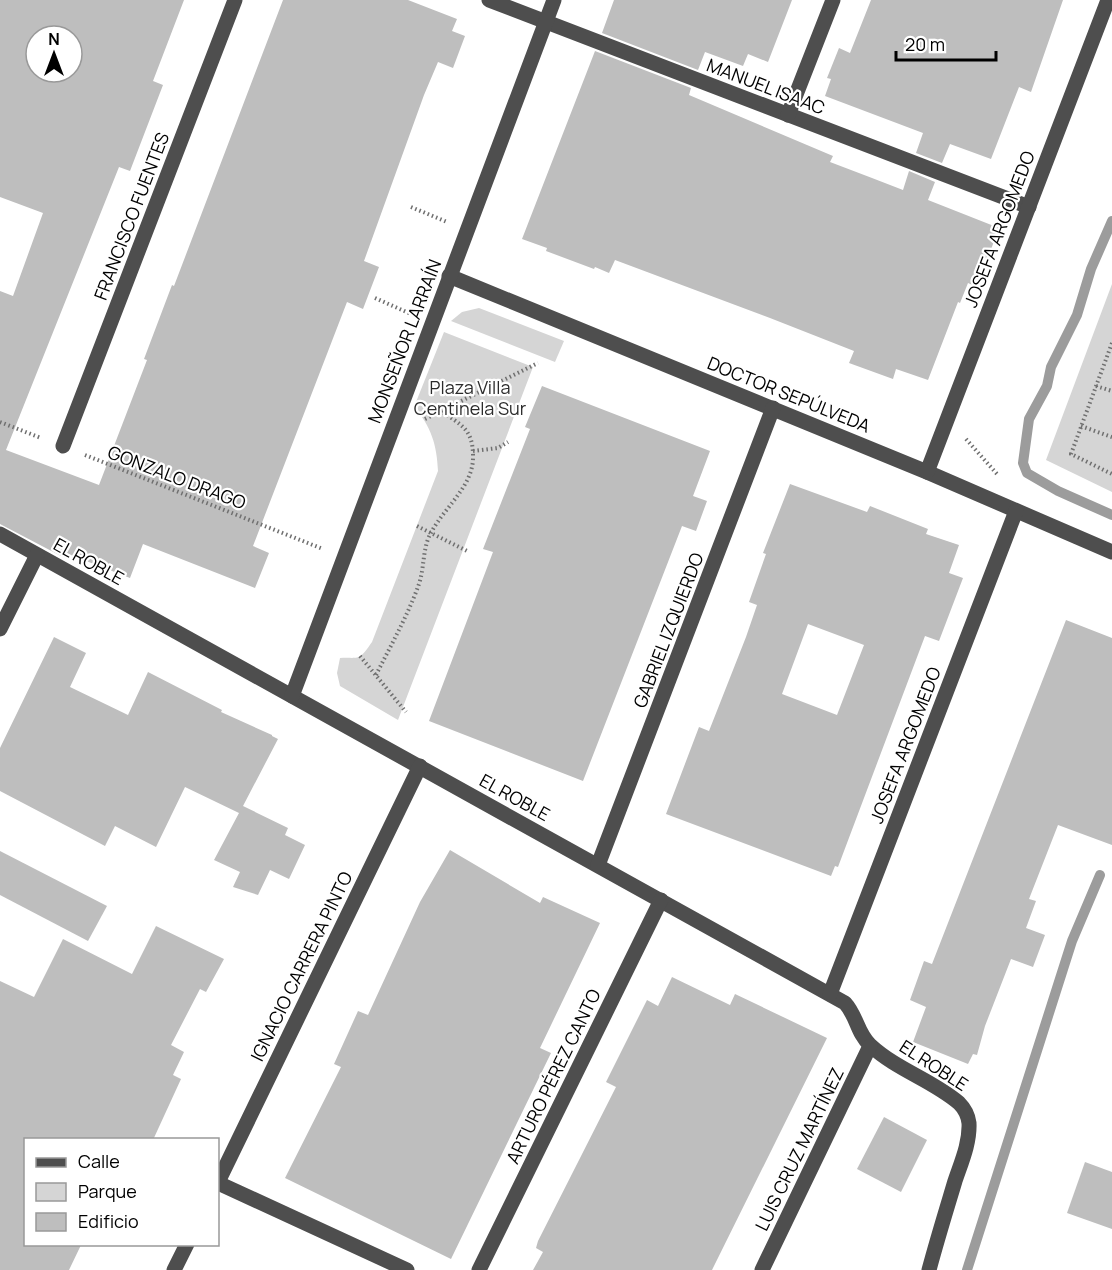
<svg xmlns="http://www.w3.org/2000/svg" width="1112" height="1270" font-family="Manrope,sans-serif">
<style>
.green{fill:#d5d5d5}
.lines{fill:none;stroke-linecap:round;stroke-linejoin:round}
.stream{stroke:#9c9c9c;stroke-width:10}
.building{fill:#bebebe;fill-rule:evenodd}
.path{stroke:#707070;stroke-width:4;stroke-dasharray:1.5 3;stroke-linecap:butt}
.minor{stroke:#4e4e4e;stroke-width:15}
.labels{text-anchor:middle;dominant-baseline:central;stroke-width:4.5;stroke-linejoin:round;paint-order:stroke}
.street-label{font-size:18px;fill:#000;stroke:#fff}
.park-label{font-size:18px;fill:#2c2c2c;stroke:#fff}
</style>
<rect width="100%" height="100%" fill="#fff"/>
<g class="green">
<polygon points="1112,284 1112,492 1046,460"/>
<polygon points="479,308 564,341 555,362 451,321 462,312"/>
<path d="M444 332 533 367 398 720 340 686 337 673 340 658C360 657 358 662 372 642L438 471C437 445 431 426 414 407Z"/>
</g>
<g class="lines">
<g class="stream">
<polyline points="1112,221 1091,269 1077,315 1051,367 1047,386 1029,419 1023,463 1027,473 1058,491 1112,515"/>
<polyline points="967,1270 1072,941 1100,875"/>
</g>
</g>
<g class="building">
<path d="M0 0H184L153 81 163 85 130 171 119 167 6 450 99 485 147 360 144 359 172 285 174 286 283 0H408L457 19 452 31 465 36 453 68 438 62 424 95 364 261 379 267 363 309 347 302 253 546 269 553 255 588 143 544 130 578 63 552 61 556 0 524V291L13 296 43 213 0 197ZM36 36H72V72H36Z"/>
<polygon points="614,0 792,0 768,62 748,54 743,66 705,52 698,70 602,33"/>
<polygon points="871,0 1063,0 1031,92 1019,87 991,159 950,144 942,163 916,153 923,133 825,96 831,79 827,78 839,48 850,53"/>
<polygon points="595,51 691,88 689,95 833,156 830,162 872,178 903,190 909,171 935,182 928,200 999,228 977,287 968,283 960,303 958,302 928,380 896,369 893,379 849,363 854,351 770,318 615,260 609,273 595,267 594,269 546,251 547,248 522,239"/>
<polygon points="542,386 710,451 693,496 707,501 696,531 682,526 583,781 429,721 493,552 483,549 530,429 525,427"/>
<path d="M790 484 867 512 870 506 928 529 926 534 959 545 949 573 963 578 939 641 925 636 838 867 835 866 831 876 666 814 699 727 709 731 746 637 757 605 749 602 766 554 763 553ZM808 624 864 645 837 715 782 694Z"/>
<polygon points="1066,620 1112,638 1112,845 1058,825 1029,899 1036,901 1026,928 1045,935 1033,967 1011,959 985,1026 977,1055 973,1054 968,1064 913,1042 926,1007 910,1000 924,961 932,964"/>
<polygon points="54,637 86,653 70,687 128,715 148,672 222,710 221,712 272,735 272,736 278,739 243,806 288,828 285,835 305,845 289,879 270,870 258,895 233,887 240,872 214,860 239,813 185,787 156,847 115,826 105,846 0,791 0,748"/>
<polygon points="450,850 540,903 543,897 600,923 540,1048 551,1053 451,1259 285,1178 341,1067 334,1064 358,1011 368,1015 420,902"/>
<polygon points="0,851 107,906 88,941 0,895"/>
<polygon points="156,926 224,959 206,992 200,989 171,1045 184,1052 173,1075 181,1079 153,1140 26,1140 26,1245 81,1245 69,1270 0,1270 0,981 34,997 63,939 132,974"/>
<polygon points="672,977 730,1005 735,994 827,1038 712,1270 533,1270 543,1252 536,1248 538,1241 616,1087 606,1082 647,1000 658,1006"/>
<polygon points="884,1117 927,1140 901,1192 857,1169"/>
<polygon points="1085,1162 1112,1172 1112,1229 1067,1213"/>
</g>
<g class="lines">
<g class="path">
<polyline points="411,207 447,222"/>
<polyline points="375,298 411,314"/>
<polyline points="1112,343 1071,454 1112,474"/>
<polyline points="1096,386 1112,391"/>
<polyline points="425,419 538,363"/>
<polyline points="0,422 41,438"/>
<polyline points="1081,426 1112,437"/>
<polyline points="966,439 997,474"/>
<polyline points="473,451 498,448 508,442"/>
<polyline points="85,455 323,549"/>
<polyline points="417,526 467,551"/>
<polyline points="360,656 406,712"/>
<path d="M376 675C391 645 408 615 419 584 425 566 422 547 432 531 445 507 474 485 473 456 473 429 461 425 441 411"/>
</g>
<g class="minor">
<polyline points="489,0 1029,207"/>
<polyline points="788,115 833,0"/>
<polyline points="449,276 927,472 1112,552"/>
<polyline points="63,446 235,0"/>
<polyline points="927,472 1108,0"/>
<path d="M0 534 845 1003C857 1016 857 1033 870 1045 897 1070 932 1080 959 1103 965 1109 968 1115 969 1123 970 1143 961 1163 955 1181 946 1211 937 1240 929 1270"/>
<polyline points="0,629 37,555"/>
<polyline points="292,696 554,0"/>
<polyline points="598,865 773,408"/>
<polyline points="830,994 1016,511"/>
<polyline points="218,1182 420,766"/>
<polyline points="218,1183 407,1270"/>
<polyline points="174,1270 187,1244"/>
<polyline points="479,1270 661,900"/>
<polyline points="762,1270 870,1046"/>
</g>
</g>
<g class="labels">
<g class="street-label">
<text transform="translate(766 86) rotate(21)">MANUEL ISAAC</text>
<text transform="translate(131 216) rotate(-69)">FRANCISCO FUENTES</text>
<text transform="translate(999 229) rotate(-69)">JOSEFA ARGOMEDO</text>
<text transform="translate(404 341) rotate(-69)">MONSEÑOR LARRAÍN</text>
<text transform="translate(789 394) rotate(22)">DOCTOR SEPÚLVEDA</text>
<text transform="translate(177 477) rotate(21)">GONZALO DRAGO</text>
<text transform="translate(89 561) rotate(29)">EL ROBLE</text>
<text transform="translate(668 630) rotate(-69)">GABRIEL IZQUIERDO</text>
<text transform="translate(905 745) rotate(-69)">JOSEFA ARGOMEDO</text>
<text transform="translate(515 797) rotate(29)">EL ROBLE</text>
<text transform="translate(301 966) rotate(-64)">IGNACIO CARRERA PINTO</text>
<text transform="translate(934 1065) rotate(33)">EL ROBLE</text>
<text transform="translate(553 1076) rotate(-64)">ARTURO PÉREZ CANTO</text>
<text transform="translate(799 1149) rotate(-64)">LUIS CRUZ MARTÍNEZ</text>
</g>
<g class="park-label">
<text x="470" y="387">Plaza Villa<tspan x="470" dy="21">Centinela Sur</tspan></text>
</g>
</g>
<rect x="24" y="1138" width="195" height="108" fill="#ffffff" stroke="#999999" stroke-width="1.5"/>
<rect x="36" y="1158" width="30" height="9" fill="#4e4e4e" stroke="#999999" stroke-width="1.5"/>
<text x="78" y="1168" font-size="18" fill="#000000">Calle</text>
<rect x="36" y="1183" width="30" height="18" fill="#d5d5d5" stroke="#999999" stroke-width="1.5"/>
<text x="78" y="1198" font-size="18" fill="#000000">Parque</text>
<rect x="36" y="1213" width="30" height="18" fill="#bebebe" stroke="#999999" stroke-width="1.5"/>
<text x="78" y="1228" font-size="18" fill="#000000">Edificio</text>
<g transform="translate(54 54)"><circle r="28" fill="#ffffff" stroke="#999999" stroke-width="1.5"/>
<path d="M0-4.5L10 22L0 15L-10 22Z" fill="#000000"/>
<text y="-9" font-size="16" font-weight="bold" text-anchor="middle" fill="#000000">N</text>
</g>
<path d="M896 51v9h100v-9" fill="none" stroke="#000000" stroke-width="3"/>
<text x="905" y="51" font-size="18" fill="#000000" stroke="#ffffff" stroke-width="4.5" paint-order="stroke">20 m</text>
</svg>
